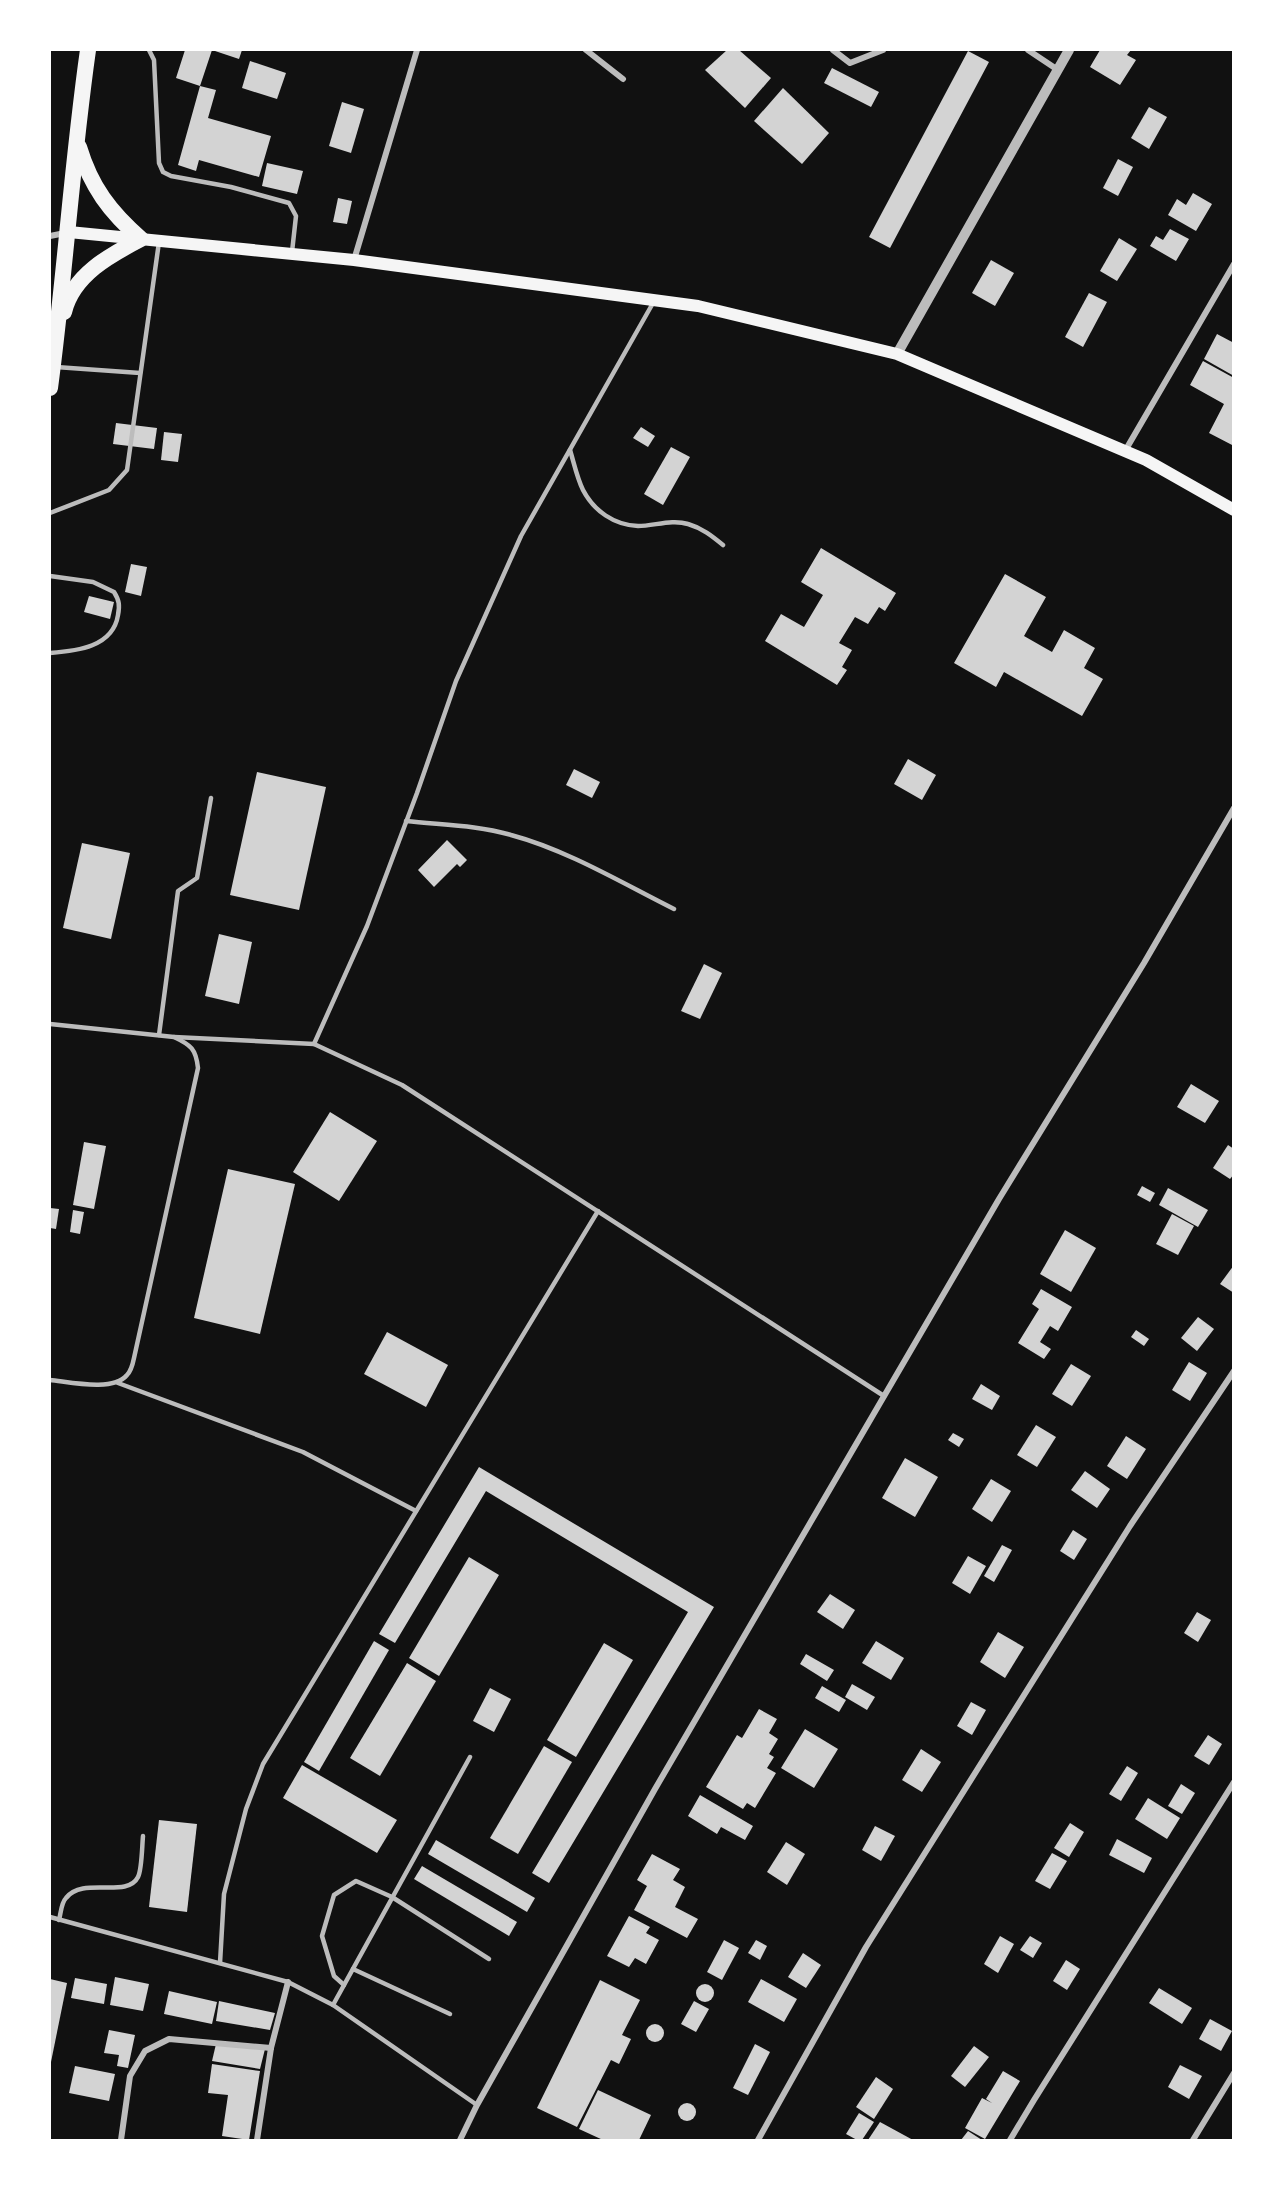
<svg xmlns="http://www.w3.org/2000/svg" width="1283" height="2190" font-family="Overpass,sans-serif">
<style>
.building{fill:#d3d3d3}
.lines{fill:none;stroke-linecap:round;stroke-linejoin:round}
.service{stroke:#bcbcbc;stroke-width:4.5}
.minor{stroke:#bcbcbc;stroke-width:6}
.tertiary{stroke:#bcbcbc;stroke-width:10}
.secondary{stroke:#f5f5f5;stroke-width:12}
.trunk{stroke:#f5f5f5;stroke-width:16}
</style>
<rect width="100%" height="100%" fill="#111"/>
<g class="building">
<polygon points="185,50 212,50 200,86 216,90 208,118 271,136 259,177 199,160 196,171 178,165 200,86 176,78"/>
<polygon points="212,50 242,50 239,59"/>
<polygon points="727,50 739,50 771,78 745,108 705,70"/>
<polygon points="1100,50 1131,50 1127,55 1136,60 1120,85 1090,67"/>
<polygon points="968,51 989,62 890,248 869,237"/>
<polygon points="250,61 286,73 277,99 242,88"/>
<polygon points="832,68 879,92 871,107 824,83"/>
<polygon points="783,88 829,133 802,164 754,121"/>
<polygon points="342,102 364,109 351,153 329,146"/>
<polygon points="1149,107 1167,117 1149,149 1131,138"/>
<polygon points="1118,159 1133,167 1118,196 1103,188"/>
<polygon points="267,163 303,171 297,194 262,186"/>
<polygon points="1193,193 1212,204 1196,231 1168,215 1177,199 1186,205"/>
<polygon points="338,198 352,201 347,224 333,222"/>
<polygon points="1170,229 1189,239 1176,261 1150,246 1156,236 1163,240"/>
<polygon points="1119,238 1137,249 1117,281 1100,271"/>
<polygon points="991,260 1014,273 995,306 972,293"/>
<polygon points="1089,293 1107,302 1083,347 1065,337"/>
<polygon points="1217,334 1234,343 1234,376 1204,359"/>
<polygon points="1203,361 1234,378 1234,446 1209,433 1224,404 1190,385"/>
<polygon points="116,423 157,428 154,449 113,444"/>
<polygon points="641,427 655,436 648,447 633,438"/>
<polygon points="164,432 182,434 178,462 161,460"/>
<polygon points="671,447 690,457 663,505 644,494"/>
<polygon points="821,548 896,593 885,611 879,607 868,624 855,617 839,643 852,650 842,667 847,670 837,685 765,641 781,614 804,627 823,595 801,582"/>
<polygon points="131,564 147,567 141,596 125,592"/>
<polygon points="1005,574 1046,597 1024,636 1052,652 1064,630 1095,648 1084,668 1103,679 1082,716 1004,672 996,687 954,663"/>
<polygon points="89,596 114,602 110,619 84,612"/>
<polygon points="908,759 936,775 922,800 894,784"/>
<polygon points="574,769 600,782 592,798 566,785"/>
<polygon points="257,772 326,787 299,910 230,895"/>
<polygon points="447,840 467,860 460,867 457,864 434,887 418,870"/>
<polygon points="82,843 130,853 111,939 63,928"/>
<polygon points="219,934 252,942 239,1004 205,996"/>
<polygon points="704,964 722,973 700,1019 681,1011"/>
<polygon points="1191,1084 1219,1101 1205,1123 1177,1107"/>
<polygon points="330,1112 377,1141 339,1201 293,1172"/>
<polygon points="84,1142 106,1146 94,1209 73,1205"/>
<polygon points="1228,1145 1234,1149 1234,1174 1230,1179 1213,1168"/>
<polygon points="228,1169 295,1184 260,1334 194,1318"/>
<polygon points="1142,1186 1155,1193 1150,1202 1137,1195"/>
<polygon points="1168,1188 1208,1210 1198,1227 1159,1205"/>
<polygon points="50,1208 59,1209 56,1229 50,1228"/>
<polygon points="73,1210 84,1212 80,1234 70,1232"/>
<polygon points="1172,1214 1194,1226 1178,1255 1156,1244"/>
<polygon points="1065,1230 1096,1248 1071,1292 1040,1274"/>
<polygon points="1234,1265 1234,1293 1220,1284"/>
<polygon points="1041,1289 1072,1307 1058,1331 1050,1326 1040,1342 1051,1349 1044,1359 1018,1343 1039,1309 1032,1304"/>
<polygon points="1198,1317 1214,1329 1197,1351 1181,1338"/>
<polygon points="1136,1330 1149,1339 1144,1346 1131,1337"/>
<polygon points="387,1332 448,1365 426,1407 364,1374"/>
<polygon points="1189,1362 1207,1373 1190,1401 1172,1390"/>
<polygon points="1071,1364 1091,1376 1072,1406 1052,1394"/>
<polygon points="981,1384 1000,1396 992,1410 972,1399"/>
<polygon points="1036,1425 1056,1437 1037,1467 1017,1455"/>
<polygon points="953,1433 964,1439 959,1447 948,1440"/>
<polygon points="1126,1436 1146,1449 1127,1479 1107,1466"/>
<polygon points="905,1458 938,1477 915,1517 882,1498"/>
<polygon points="479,1467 714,1607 549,1883 532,1873 688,1612 486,1491 395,1643 379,1634"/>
<polygon points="1085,1471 1110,1489 1097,1508 1071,1490"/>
<polygon points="991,1479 1011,1491 992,1522 972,1509"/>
<polygon points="1073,1530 1087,1539 1074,1560 1060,1551"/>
<polygon points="1002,1545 1012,1550 994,1582 984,1576"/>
<polygon points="968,1556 986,1566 970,1594 952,1583"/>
<polygon points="469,1557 499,1575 439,1676 409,1658"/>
<polygon points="830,1594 855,1610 843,1629 817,1612"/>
<polygon points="1197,1612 1211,1620 1198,1642 1184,1633"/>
<polygon points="998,1632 1024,1647 1005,1678 980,1662"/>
<polygon points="374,1641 389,1650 319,1771 304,1762"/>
<polygon points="876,1641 904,1658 891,1680 862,1663"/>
<polygon points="604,1643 633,1660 576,1757 547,1740"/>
<polygon points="806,1654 834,1670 827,1681 800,1664"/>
<polygon points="407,1663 436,1681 380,1776 350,1758"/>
<polygon points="852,1684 875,1697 867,1710 845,1697"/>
<polygon points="822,1686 846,1700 839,1712 815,1698"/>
<polygon points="490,1688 511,1699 494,1732 473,1721"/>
<polygon points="971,1702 986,1710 972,1735 957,1726"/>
<polygon points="759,1709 777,1719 769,1733 778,1739 769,1754 774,1757 767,1768 776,1773 755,1808 747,1803 743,1809 706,1787 737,1735 742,1738"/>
<polygon points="805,1729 838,1749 814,1788 781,1768"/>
<polygon points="1208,1735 1222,1744 1209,1765 1194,1756"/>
<polygon points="544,1746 572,1762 518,1854 490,1838"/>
<polygon points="921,1749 941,1762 922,1792 902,1780"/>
<polygon points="302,1765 397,1820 377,1853 283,1798"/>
<polygon points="1127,1766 1138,1773 1121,1801 1109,1794"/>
<polygon points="1181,1784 1195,1793 1182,1814 1168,1806"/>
<polygon points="700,1795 753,1826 745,1840 721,1827 717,1834 688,1816"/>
<polygon points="1148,1798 1180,1818 1167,1839 1135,1819"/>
<polygon points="159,1820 197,1824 187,1912 149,1907"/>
<polygon points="1070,1823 1084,1832 1069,1857 1054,1848"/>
<polygon points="875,1826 895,1836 881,1861 862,1850"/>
<polygon points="1117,1839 1152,1858 1144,1873 1109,1855"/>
<polygon points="436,1840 535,1898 527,1912 428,1854"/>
<polygon points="786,1842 805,1854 787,1885 767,1872"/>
<polygon points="1052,1853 1067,1861 1050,1889 1035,1881"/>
<polygon points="652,1854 680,1869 673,1880 685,1887 675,1907 698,1919 687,1938 634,1910 647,1886 637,1880"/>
<polygon points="422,1866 517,1922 509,1936 414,1879"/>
<polygon points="629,1916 650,1927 646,1933 659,1940 646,1964 635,1958 629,1967 607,1956"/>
<polygon points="1000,1936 1014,1944 998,1973 984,1964"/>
<polygon points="1030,1936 1042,1943 1033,1958 1020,1950"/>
<polygon points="724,1940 739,1948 722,1980 707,1972"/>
<polygon points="756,1940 767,1946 760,1960 748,1953"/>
<polygon points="803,1953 821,1965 806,1988 788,1977"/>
<polygon points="1066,1960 1080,1969 1067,1990 1053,1981"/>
<polygon points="115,1977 149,1984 143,2011 110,2005"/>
<polygon points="75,1978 107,1984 104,2004 71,1998"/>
<polygon points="50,1979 67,1983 51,2062 50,2062"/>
<polygon points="761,1979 797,1999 784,2022 748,2002"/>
<polygon points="600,1980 640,2000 622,2035 631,2039 619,2064 611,2060 577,2127 537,2108"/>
<circle cx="705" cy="1993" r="9"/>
<polygon points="1159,1988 1192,2008 1182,2024 1149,2003"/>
<polygon points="169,1991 217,2002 212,2024 164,2014"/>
<polygon points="219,2001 275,2013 270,2030 216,2021"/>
<polygon points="694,2001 709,2009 696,2032 681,2024"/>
<polygon points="1210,2019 1232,2031 1221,2051 1199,2039"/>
<circle cx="655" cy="2033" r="9"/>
<polygon points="109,2030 135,2035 128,2068 117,2066 119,2055 104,2053"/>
<polygon points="216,2044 265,2049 260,2069 212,2061"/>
<polygon points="755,2044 770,2052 748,2095 733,2088"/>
<polygon points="974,2046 989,2057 965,2087 951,2076"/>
<polygon points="212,2064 260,2071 249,2140 222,2136 228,2095 208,2093"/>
<polygon points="1180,2065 1202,2076 1189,2099 1168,2087"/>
<polygon points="75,2066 115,2074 109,2101 69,2093"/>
<polygon points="1003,2071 1020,2081 985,2139 965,2128 982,2098 992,2103 986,2099"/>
<polygon points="876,2077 893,2089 874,2119 856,2107"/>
<polygon points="598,2090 651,2115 639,2140 603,2140 579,2129"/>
<circle cx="687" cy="2112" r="9"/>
<polygon points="859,2113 874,2122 862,2140 857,2140 846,2134"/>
<polygon points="880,2122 913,2140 868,2140"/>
<polygon points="968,2131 982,2140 961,2140"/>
</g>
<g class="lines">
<g class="service">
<polyline points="149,50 154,60 159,163 163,172 171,176 231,187 289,203 296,216 292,252"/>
<polyline points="56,367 140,373"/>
<path d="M570 450C574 463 577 478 583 490 594 511 614 525 638 526 654 526 672 519 688 524 702 528 712 536 723 545"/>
<polyline points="50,513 109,490 127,470 159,242"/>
<path d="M50 576 93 582 114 592C119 600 120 605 118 615 113 647 77 651 50 653"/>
<path d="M406 821C441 825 477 825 511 835 567 850 622 883 674 909"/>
<path d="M50 1024 174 1037C191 1045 196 1049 198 1068L134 1358C133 1363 131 1371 127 1375 113 1392 70 1382 50 1380"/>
<polyline points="159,1035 178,891 197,878 211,798"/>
<polyline points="174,1037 314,1044 402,1085 884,1396"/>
<polyline points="314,1044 367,926 417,793 456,681 521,536 653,303"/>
<polyline points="118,1383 303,1452 416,1511"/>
<polyline points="470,1757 333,2005 477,2105"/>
<polyline points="50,1917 288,1982 333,2005"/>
<path d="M59 1920C61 1913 61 1903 66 1898 83 1876 127 1899 138 1877 142 1869 142 1846 143 1836"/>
<polyline points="220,1963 224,1894 246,1809 263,1764 598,1211"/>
<polyline points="353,1969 450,2014"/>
<polyline points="344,1985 334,1976 322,1936 334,1895 356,1881 392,1897 489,1959"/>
</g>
<g class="minor">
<polyline points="586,50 623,79"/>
<polyline points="833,50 850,63 883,50"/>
<polyline points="1028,50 1058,70"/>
<polyline points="50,236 65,233"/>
<polyline points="354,260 417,50"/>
<polyline points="1125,451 1234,264"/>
<polyline points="121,2140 130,2076 145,2051 169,2039 271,2048"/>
<polyline points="257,2140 271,2048 288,1982"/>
<polyline points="460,2140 477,2105 655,1789 999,1199 1144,963 1234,808"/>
<polyline points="758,2140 866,1947 1130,1526 1234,1371"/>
<polyline points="1010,2140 1034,2100 1234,1782"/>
<polyline points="1193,2140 1234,2073"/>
</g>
<polyline class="tertiary" points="897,354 1069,50"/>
<polyline class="secondary" points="69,232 354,260 698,306 897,354 1146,460 1234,510"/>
<g class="trunk">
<path d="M64 312C73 275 110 255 141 239 110 212 91 187 79 147"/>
<path d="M50 388C65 275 72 162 88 50"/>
</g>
</g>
<rect width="1283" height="2190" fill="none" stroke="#ffffff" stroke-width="102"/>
</svg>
